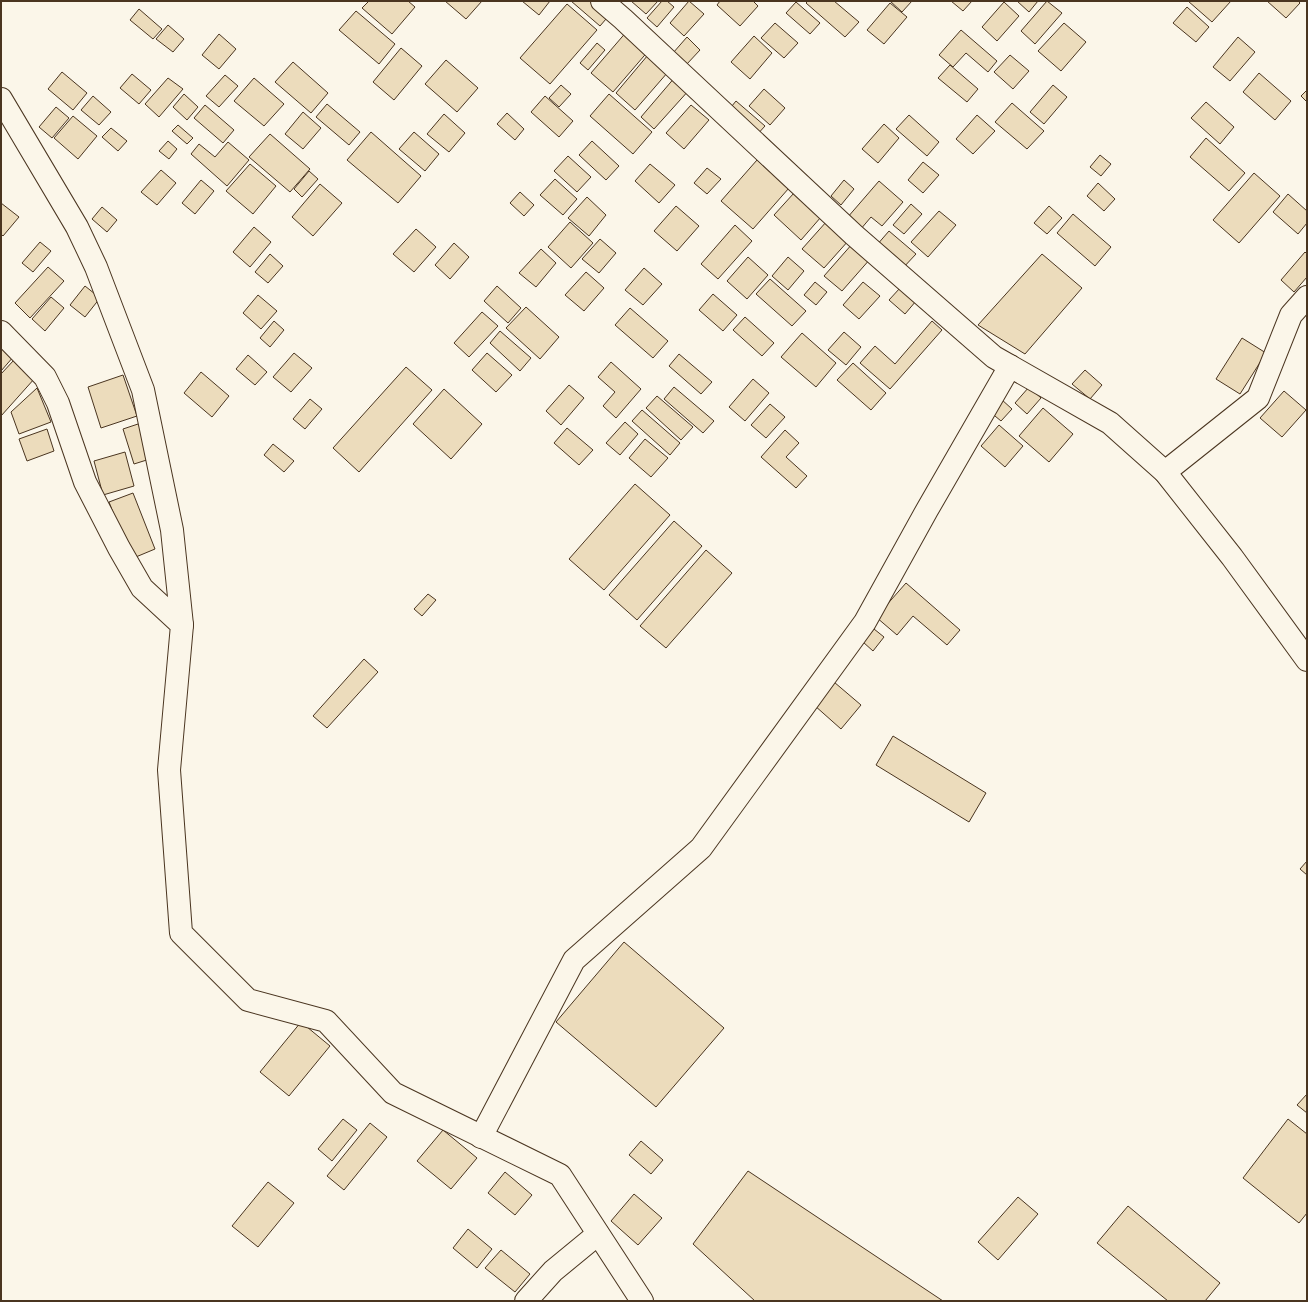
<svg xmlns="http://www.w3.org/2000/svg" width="1308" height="1302" font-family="'DM Sans',sans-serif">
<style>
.building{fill:#ecdcbc;stroke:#4a3520}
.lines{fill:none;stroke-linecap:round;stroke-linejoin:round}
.street-casing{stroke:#4a3520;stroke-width:24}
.secondary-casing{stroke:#4a3520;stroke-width:24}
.street{stroke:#fbf6e9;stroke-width:22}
.secondary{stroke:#fbf6e9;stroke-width:22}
</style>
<rect width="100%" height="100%" fill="#fbf6e9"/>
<g class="building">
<polygon points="369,1 408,1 415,7 392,34 362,8"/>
<polygon points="445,1 482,1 466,19"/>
<polygon points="522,1 550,1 539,15"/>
<polygon points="571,1 599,1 612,12 600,26"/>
<polygon points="631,1 658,1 646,14"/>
<polygon points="662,1 667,1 674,7 657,27 647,18"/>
<polygon points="689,1 704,14 684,36 670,23"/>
<polygon points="720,1 753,1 758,6 740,26 717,5"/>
<polygon points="808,1 834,1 859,22 845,37 806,3"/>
<polygon points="890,1 912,1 902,12"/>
<polygon points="951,1 972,1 963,11"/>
<polygon points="1017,1 1038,1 1029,12"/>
<polygon points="1047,1 1062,13 1035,44 1021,31"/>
<polygon points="1188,1 1231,1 1212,22"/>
<polygon points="1267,1 1298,1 1300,3 1286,18"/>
<polygon points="796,2 820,23 810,34 786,13"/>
<polygon points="1004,2 1019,16 997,41 982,27"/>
<polygon points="890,3 907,17 884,44 867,30"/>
<polygon points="567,4 597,30 550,84 520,58"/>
<polygon points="1187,7 1209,27 1196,42 1173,23"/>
<polygon points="139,9 162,29 153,39 130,20"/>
<polygon points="356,11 395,44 379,64 339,30"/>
<polygon points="775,23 798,43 784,58 761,38"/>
<polygon points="1064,23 1086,42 1061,71 1038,51"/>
<polygon points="168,25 184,39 173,52 156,39"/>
<polygon points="628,30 650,49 613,92 591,73"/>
<polygon points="961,30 997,61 988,72 966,53 953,67 939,55"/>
<polygon points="219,34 236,49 219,69 202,55"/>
<polygon points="754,36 772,53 750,79 731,62"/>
<polygon points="687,37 700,50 686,65 673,53"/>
<polygon points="1238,37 1255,52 1230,81 1213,67"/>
<polygon points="597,43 605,50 588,70 580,63"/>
<polygon points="401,48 422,66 394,100 373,82"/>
<polygon points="648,55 668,72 635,110 616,93"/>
<polygon points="1010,55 1029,71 1013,89 994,72"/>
<polygon points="446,60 478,88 457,112 425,84"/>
<polygon points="293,62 328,93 311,113 275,82"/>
<polygon points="950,65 978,89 967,102 938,78"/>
<polygon points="62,72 87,93 73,110 48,89"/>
<polygon points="1259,73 1291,101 1275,120 1243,92"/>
<polygon points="132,74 151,90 139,104 120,88"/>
<polygon points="225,75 238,86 219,107 206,96"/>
<polygon points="676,76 690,89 654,129 641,117"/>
<polygon points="168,78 183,89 159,117 145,104"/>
<polygon points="254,78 284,104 264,126 234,101"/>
<polygon points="561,85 571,94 559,107 549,98"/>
<polygon points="1053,85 1067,97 1044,124 1030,112"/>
<polygon points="764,89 785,108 770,125 749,106"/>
<polygon points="1307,90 1307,102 1301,96"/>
<polygon points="184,94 198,107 187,120 173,107"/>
<polygon points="609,94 652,132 633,154 590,116"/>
<polygon points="93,96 111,112 99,125 81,110"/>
<polygon points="545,96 573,121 559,137 531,112"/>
<polygon points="736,101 765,126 755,137 727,112"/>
<polygon points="1206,102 1234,127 1220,144 1191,118"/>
<polygon points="1012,103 1044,131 1027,149 995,122"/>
<polygon points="327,104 360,132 349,145 316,117"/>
<polygon points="205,105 234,130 223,143 194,118"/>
<polygon points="691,105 709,120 684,149 666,133"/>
<polygon points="56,107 69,118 52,138 39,127"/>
<polygon points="303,112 321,128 303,149 285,134"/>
<polygon points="507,113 524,129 515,140 497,124"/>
<polygon points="444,114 465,133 449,152 427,134"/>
<polygon points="909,115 939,142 927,156 896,129"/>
<polygon points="977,115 995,131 973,154 956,139"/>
<polygon points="73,116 97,136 78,159 54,138"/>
<polygon points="884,124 899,138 878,163 862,149"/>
<polygon points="178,125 193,138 187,144 172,131"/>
<polygon points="111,128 127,141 118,151 102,137"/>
<polygon points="371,132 421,176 398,203 347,160"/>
<polygon points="414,132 439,154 425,171 399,149"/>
<polygon points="270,134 310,169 290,192 249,157"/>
<polygon points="1206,138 1245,173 1229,191 1190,157"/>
<polygon points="168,141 177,149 169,159 159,151"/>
<polygon points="592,141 619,166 606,180 579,155"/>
<polygon points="228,142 249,160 227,186 191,154 199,144 215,157"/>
<polygon points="1100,155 1111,164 1101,176 1090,167"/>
<polygon points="568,156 591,177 577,192 554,171"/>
<polygon points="757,160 789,188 753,229 721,201"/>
<polygon points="923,162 939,175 923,193 908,180"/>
<polygon points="250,164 276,186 253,214 226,191"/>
<polygon points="650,164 675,185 659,203 635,181"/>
<polygon points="707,168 721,179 707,194 694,183"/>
<polygon points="161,170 176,183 157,205 141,192"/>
<polygon points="309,171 318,179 302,197 294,189"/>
<polygon points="1254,173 1280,196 1239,243 1213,220"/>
<polygon points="555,179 577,199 563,215 540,195"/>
<polygon points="201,180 214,191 195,214 182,203"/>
<polygon points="844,180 854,189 841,205 831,196"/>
<polygon points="879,181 903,202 882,226 871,217 860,230 847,218"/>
<polygon points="1098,183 1115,199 1104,211 1087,196"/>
<polygon points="320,184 342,203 313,236 292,217"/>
<polygon points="520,192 534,205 524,216 510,203"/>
<polygon points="794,193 821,217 801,240 774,215"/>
<polygon points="1288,194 1307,211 1307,223 1298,234 1273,212"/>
<polygon points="587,197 606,215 589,236 568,218"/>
<polygon points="1,203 19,217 3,236 1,234"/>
<polygon points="911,204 922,214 904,234 893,225"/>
<polygon points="676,206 699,226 677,251 654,231"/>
<polygon points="1049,206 1062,218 1047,234 1034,223"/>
<polygon points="102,207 117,220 107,232 92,219"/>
<polygon points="939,211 956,225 928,257 911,242"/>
<polygon points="1073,214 1111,247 1095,266 1057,233"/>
<polygon points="827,221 849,240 824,268 802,249"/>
<polygon points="570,222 593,243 571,268 548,247"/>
<polygon points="735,225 752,241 718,279 701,264"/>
<polygon points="254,227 271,242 250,267 233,252"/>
<polygon points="416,229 436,247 414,272 393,254"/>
<polygon points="889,231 916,254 902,269 876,246"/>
<polygon points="600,239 616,253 599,273 582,259"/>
<polygon points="40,242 51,251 33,272 22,263"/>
<polygon points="454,243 469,257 450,279 435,265"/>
<polygon points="853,243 871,258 842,291 824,276"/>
<polygon points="541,249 556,263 536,287 519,273"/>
<polygon points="1305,252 1307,254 1307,277 1294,292 1281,280"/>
<polygon points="270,254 283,266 268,283 255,272"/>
<polygon points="1042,254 1082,288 1025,354 978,325"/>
<polygon points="748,257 768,275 747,299 727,281"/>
<polygon points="788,257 804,271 788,290 772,276"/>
<polygon points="48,267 64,281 30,318 15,303"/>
<polygon points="644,268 662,284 643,305 625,290"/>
<polygon points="586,272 604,288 584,311 565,295"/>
<polygon points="770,279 806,311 792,326 756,294"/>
<polygon points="815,282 827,292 816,305 804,295"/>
<polygon points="863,282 880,296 859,319 843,305"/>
<polygon points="85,286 100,298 85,317 70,305"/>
<polygon points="497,286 521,308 508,323 484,301"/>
<polygon points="900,288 916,301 905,314 889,300"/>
<polygon points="713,294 737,315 723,331 699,310"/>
<polygon points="258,295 277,311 261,329 243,313"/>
<polygon points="51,297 64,308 45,331 32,319"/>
<polygon points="526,307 559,337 540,359 506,328"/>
<polygon points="630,308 668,341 653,358 615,325"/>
<polygon points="482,312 498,326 469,357 454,343"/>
<polygon points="745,317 774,343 762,356 733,330"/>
<polygon points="274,321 284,330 270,347 260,338"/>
<polygon points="932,321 942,330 890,389 860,363 875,346 895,364"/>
<polygon points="500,331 531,358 520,371 490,343"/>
<polygon points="844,332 861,347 846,365 828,350"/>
<polygon points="802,333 836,363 816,387 781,357"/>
<polygon points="1242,338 1266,353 1240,394 1216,379"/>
<polygon points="1,345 14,356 1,371"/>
<polygon points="294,353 312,368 291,392 273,377"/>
<polygon points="487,353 512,375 496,392 472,370"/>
<polygon points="679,354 712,382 701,394 669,366"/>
<polygon points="248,355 267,372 255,385 236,369"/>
<polygon points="14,360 35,378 1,416 1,374"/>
<polygon points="611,362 641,389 616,418 603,406 615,392 598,377"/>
<polygon points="853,363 886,393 871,410 837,380"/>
<polygon points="406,367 432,390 359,472 333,448"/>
<polygon points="1085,370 1102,385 1090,399 1072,384"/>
<polygon points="201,372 229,396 212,417 184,393"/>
<polygon points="123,375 137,416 101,428 88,387"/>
<polygon points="753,379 769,393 745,421 729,407"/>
<polygon points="569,385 584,398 561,425 546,411"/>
<polygon points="674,387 714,421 703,433 664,399"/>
<polygon points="1029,387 1041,398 1027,414 1015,403"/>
<polygon points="37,388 51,422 19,434 11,412"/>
<polygon points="444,389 482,424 451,459 413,424"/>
<polygon points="1284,391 1306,410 1282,437 1260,418"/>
<polygon points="657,396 693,427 681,440 646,408"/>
<polygon points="310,399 322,409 305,429 293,419"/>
<polygon points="1001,399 1012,409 1001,421 989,411"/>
<polygon points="770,404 785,417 766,438 751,425"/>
<polygon points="1043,408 1073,434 1049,462 1019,436"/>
<polygon points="642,410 680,443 670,455 632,421"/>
<polygon points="625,422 638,434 620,455 606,443"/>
<polygon points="141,423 153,458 134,464 123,429"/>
<polygon points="999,425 1023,446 1005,467 981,446"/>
<polygon points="567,428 593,450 579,465 554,443"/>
<polygon points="47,429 54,451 27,461 19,439"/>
<polygon points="785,430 799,443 786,457 807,476 796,488 761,457"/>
<polygon points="645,439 668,458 651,477 629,458"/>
<polygon points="273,444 294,461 284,472 264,455"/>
<polygon points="125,452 134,486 103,495 94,461"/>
<polygon points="635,484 670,515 604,590 569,559"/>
<polygon points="133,493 155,549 131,559 109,502"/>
<polygon points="674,521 702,546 637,620 609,595"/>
<polygon points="706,550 732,573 666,648 640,626"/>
<polygon points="906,583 960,630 947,645 913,616 897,635 876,617"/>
<polygon points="428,594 436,600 422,616 414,609"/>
<polygon points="874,629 884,637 873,651 863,642"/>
<polygon points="364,659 378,672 327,728 313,716"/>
<polygon points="834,682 861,705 841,729 814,705"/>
<polygon points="893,736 986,793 969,822 876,765"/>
<polygon points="1307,861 1307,875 1300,869"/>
<polygon points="624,942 724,1028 656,1107 556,1022"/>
<polygon points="301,1022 330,1046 289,1096 260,1072"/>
<polygon points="1307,1094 1307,1113 1297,1105"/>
<polygon points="343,1119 357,1130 332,1161 318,1149"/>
<polygon points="1288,1119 1307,1134 1307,1213 1299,1223 1243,1178"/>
<polygon points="370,1123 387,1137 344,1190 327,1176"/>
<polygon points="443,1130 477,1158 451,1189 417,1161"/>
<polygon points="641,1141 663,1160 651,1174 629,1155"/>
<polygon points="748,1171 943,1301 755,1301 693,1244"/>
<polygon points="505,1172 532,1195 515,1215 488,1193"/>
<polygon points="268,1182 294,1203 258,1247 232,1226"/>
<polygon points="634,1194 662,1218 638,1245 611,1221"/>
<polygon points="1018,1197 1038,1214 998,1260 978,1242"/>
<polygon points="1128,1206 1220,1283 1205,1301 1168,1301 1097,1243"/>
<polygon points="468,1229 492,1249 477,1268 453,1248"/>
<polygon points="501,1250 530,1274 515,1292 485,1268"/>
</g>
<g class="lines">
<defs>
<g id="street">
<polyline points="1,99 77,227 96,267 143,390 172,530 182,625"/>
<polyline points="1,332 45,377 58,403 85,482 119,548 142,588 182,625 169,770 181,933 248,1000 326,1021 393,1093 560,1175 642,1301"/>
<polyline points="1165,472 1258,398 1291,315 1307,297"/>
<polyline points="481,1137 574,960 701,848 865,622 927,510 1010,366"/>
<polyline points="526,1301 553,1271 598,1234"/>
</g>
<polyline id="secondary" points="602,1 623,19 854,235 994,357 1110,423 1165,472 1232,557 1307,660"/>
</defs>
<use href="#street" class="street-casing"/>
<use href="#secondary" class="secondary-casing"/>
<use href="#street" class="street"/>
<use href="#secondary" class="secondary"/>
</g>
<rect width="1308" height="1302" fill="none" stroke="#4a3520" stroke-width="4"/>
</svg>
